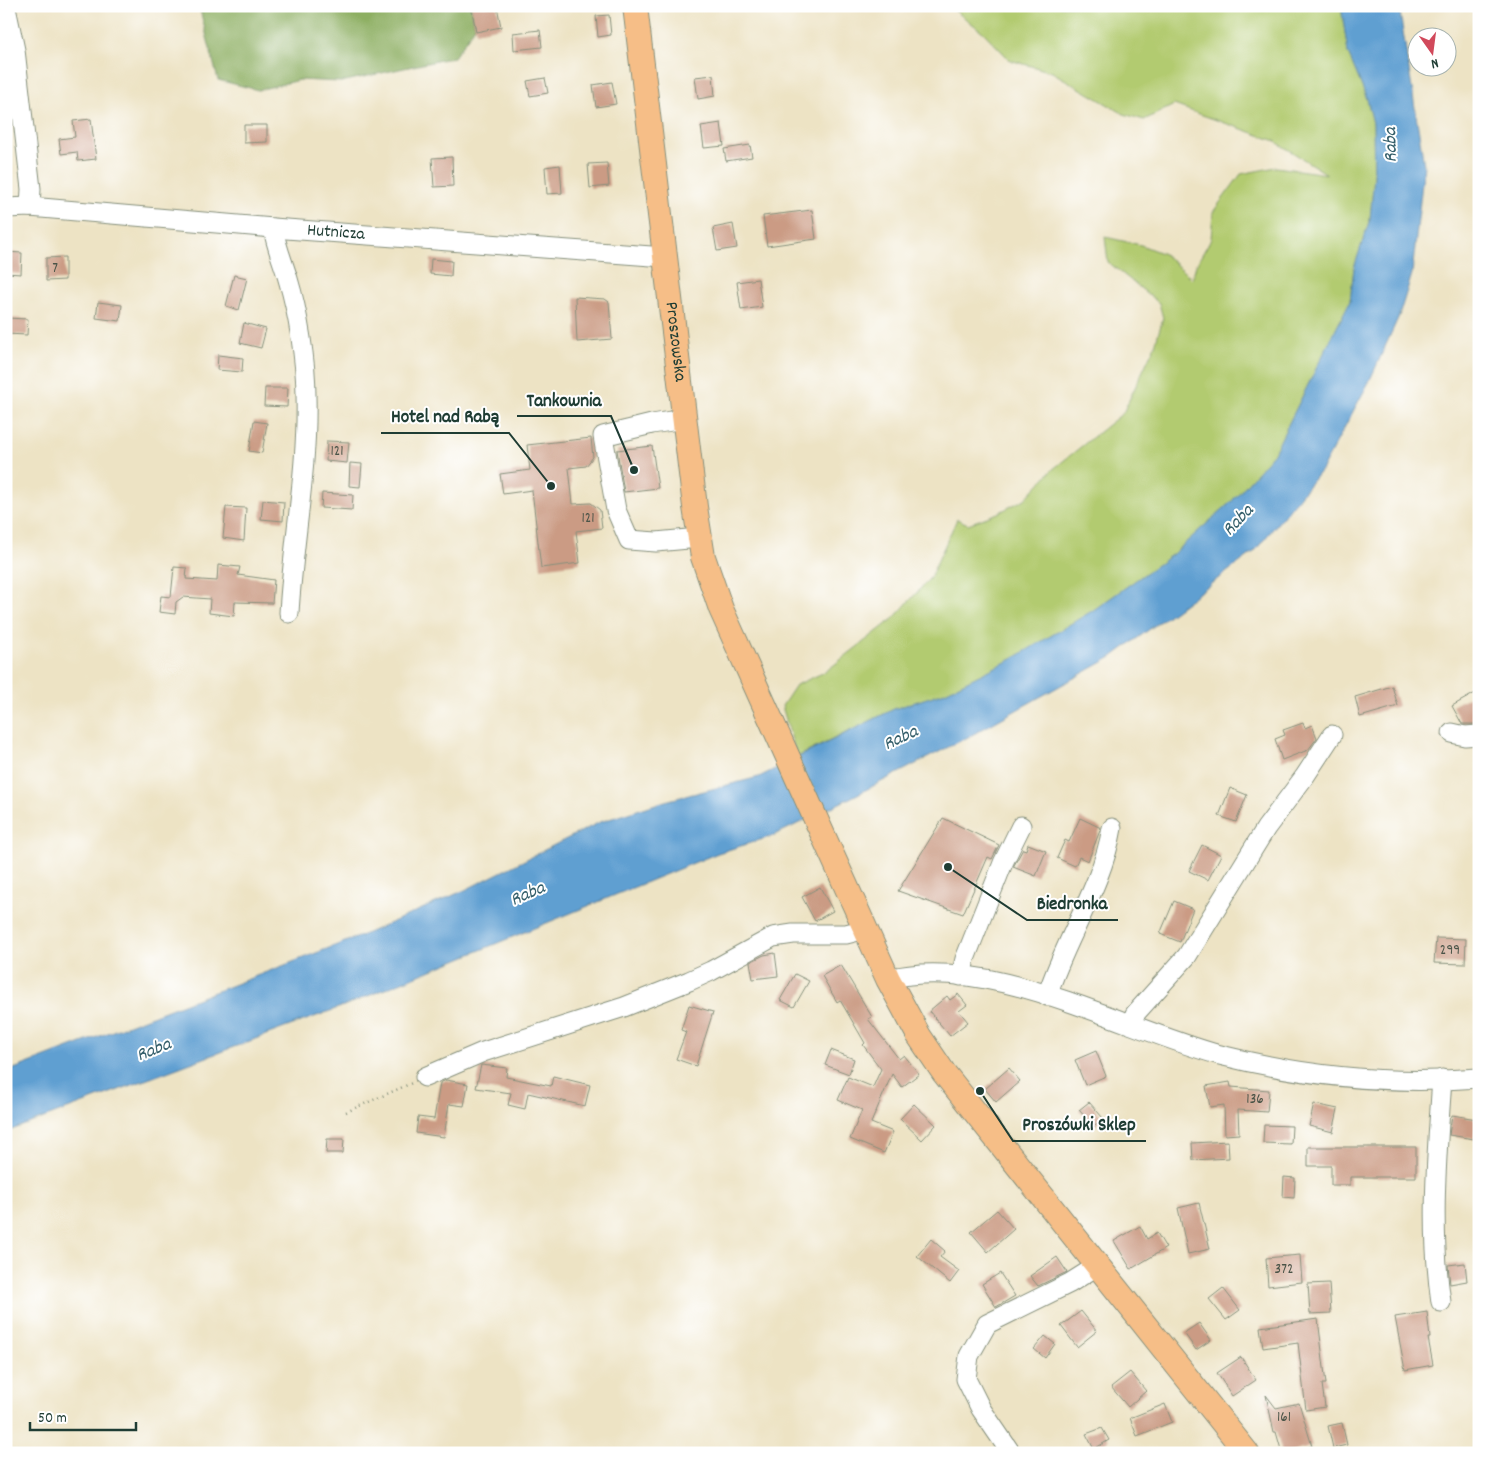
<svg xmlns="http://www.w3.org/2000/svg" width="1485" height="1459" font-family="Dekko,sans-serif">
<style>
.green{fill:#b2cb70;stroke:#688452}
.forest{fill:#8daf62;stroke:#56764b}
.water{fill:#5e9fd1;stroke:#3e6e82}
.building{fill:#cb9b84}
.lines{fill:none;stroke-linecap:round;stroke-linejoin:round}
.minor-casing{stroke:#86907c;stroke-width:21}
.major-casing{stroke:#86907c;stroke-width:26}
.path{stroke:#86907c;stroke-width:2.5;stroke-dasharray:1 4;stroke-linecap:butt}
.minor{stroke:#fff;stroke-width:19}
.major{stroke:#f6be87;stroke-width:24}
.labels{text-anchor:middle;dominant-baseline:central;stroke-width:4;stroke-linejoin:round;paint-order:stroke}
.number-label{font-size:15px;fill:#4a5448}
.street-label{font-size:18px;fill:#1f3d34;stroke:#fff}
.water-label{font-size:19px;font-style:italic;fill:#355f6b;stroke:#fff}
.leader{fill:none;stroke:#1f3d34;stroke-width:2}
.callout-dot{fill:#1f3d34;stroke:#fff;stroke-width:2}
.callout-label{font-size:19px;text-anchor:middle;font-weight:bold;fill:#1f3d34;stroke:#fff;stroke-width:4;stroke-linejoin:round;paint-order:stroke}
</style>
<rect width="100%" height="100%" fill="#fff"/>
<filter id="ink" filterUnits="userSpaceOnUse"><feTurbulence type="fractalNoise" baseFrequency=".02" numOctaves="2"/><feDisplacementMap in="SourceGraphic" scale="10" xChannelSelector="R" yChannelSelector="G"/><feConvolveMatrix kernelMatrix="1 2 1 2 8 2 1 2 1" color-interpolation-filters="sRGB"/></filter>
<filter id="wash" filterUnits="userSpaceOnUse"><feTurbulence type="fractalNoise" baseFrequency=".0096" numOctaves="4" result="noise"/><feDisplacementMap in="SourceGraphic" scale="20" xChannelSelector="R" yChannelSelector="G"/><feGaussianBlur stdDeviation="1.12" result="paint"/><feColorMatrix in="noise" values="0 0 0 0 0 0 0 0 0 0 0 0 0 0 0 0 0 1.4 0 .05"/><feComposite in="paint" operator="in"/></filter>
<g filter="url(#wash)">
<rect width="100%" height="100%" fill="#ede3c4"/>
<polygon class="green" points="949,6 1341,6 1348,53 1367,99 1373,123 1374,177 1370,219 1354,268 1350,301 1274,453 1232,501 1173,554 1092,611 1014,658 945,692 894,709 797,757 782,706 796,685 825,672 893,619 930,578 957,519 968,524 998,513 1025,499 1052,470 1123,413 1155,345 1163,318 1159,303 1108,262 1105,237 1141,245 1164,254 1192,279 1196,265 1211,239 1213,212 1241,174 1276,167 1327,174 1273,140 1174,105 1144,120 1124,114 1052,72 1010,60 983,32"/>
<polygon class="forest" points="199,6 471,6 475,27 454,57 341,82 299,80 258,90 218,80"/>
<polygon class="water" points="1341,6 1399,6 1424,165 1412,274 1399,316 1369,382 1322,469 1254,552 1112,657 968,737 848,799 773,836 718,853 341,1007 6,1132 6,1072 363,935 465,890 600,822 665,801 759,777 894,709 945,692 1014,658 1092,611 1173,554 1232,501 1274,453 1350,301 1354,268 1370,219 1374,177 1373,123 1367,99 1348,53"/>
<g id="blocks">
<g class="building">
<polygon points="471,6 497,6 501,27 476,32"/>
<polygon points="609,15 611,35 598,37 596,16"/>
<polygon points="540,30 542,47 514,50 513,33"/>
<polygon points="713,75 715,96 698,99 695,77"/>
<polygon points="545,78 548,93 530,96 527,81"/>
<polygon points="612,82 616,104 596,107 593,85"/>
<polygon points="91,119 96,159 78,161 77,152 61,154 59,139 75,137 73,121"/>
<polygon points="721,123 724,146 704,148 701,126"/>
<polygon points="244,125 267,125 267,142 244,143"/>
<polygon points="750,145 752,157 726,161 724,149"/>
<polygon points="452,157 453,186 434,187 432,158"/>
<polygon points="607,163 609,186 590,188 588,164"/>
<polygon points="560,165 562,193 547,194 545,167"/>
<polygon points="812,210 816,239 767,246 763,216"/>
<polygon points="733,224 737,248 717,251 713,228"/>
<polygon points="6,252 22,253 21,274 6,273"/>
<polygon points="65,257 65,280 46,281 46,258"/>
<polygon points="431,259 452,261 451,276 430,274"/>
<polygon points="234,275 247,278 239,310 226,306"/>
<polygon points="758,279 762,307 741,310 737,282"/>
<polygon points="575,297 605,299 609,302 612,339 577,342"/>
<polygon points="98,302 122,305 120,321 96,318"/>
<polygon points="6,318 28,319 27,335 6,334"/>
<polygon points="244,323 266,329 261,348 240,343"/>
<polygon points="218,355 243,358 242,372 217,370"/>
<polygon points="265,388 288,388 287,407 264,406"/>
<polygon points="254,421 267,423 262,453 249,451"/>
<polygon points="591,438 593,457 586,466 569,468 573,504 591,503 600,510 602,528 576,531 580,563 541,568 532,490 503,494 500,474 530,470 527,445"/>
<polygon points="327,441 349,442 347,463 326,461"/>
<polygon points="652,446 658,488 624,492 617,450"/>
<polygon points="350,463 362,464 360,487 349,486"/>
<polygon points="322,493 353,495 352,510 321,508"/>
<polygon points="263,500 284,502 283,521 261,519"/>
<polygon points="226,507 246,508 244,541 223,538"/>
<polygon points="218,565 240,567 238,575 274,580 272,603 235,602 234,616 209,613 210,599 183,597 176,602 175,614 159,612 161,596 171,597 174,567 187,568 186,579 217,581"/>
<polygon points="1392,686 1398,706 1360,717 1355,697"/>
<polygon points="1479,691 1479,724 1462,724 1452,706"/>
<polygon points="1303,723 1305,728 1312,725 1317,738 1308,750 1282,760 1275,739 1285,735 1283,730"/>
<polygon points="1230,788 1247,795 1236,822 1219,816"/>
<polygon points="943,818 999,845 992,859 988,857 963,914 898,891"/>
<polygon points="1080,818 1101,828 1088,861 1079,857 1075,866 1057,858 1065,840 1069,842"/>
<polygon points="1028,844 1046,851 1036,876 1013,867 1023,849 1026,850"/>
<polygon points="1202,845 1221,855 1208,880 1189,871"/>
<polygon points="820,887 833,911 815,921 802,897"/>
<polygon points="1174,901 1193,909 1180,942 1160,934"/>
<polygon points="1436,938 1466,939 1465,964 1434,963"/>
<polygon points="775,953 778,976 753,979 750,962 764,955"/>
<polygon points="841,965 872,1017 868,1019 899,1059 904,1055 919,1074 902,1087 892,1074 871,1123 893,1132 884,1153 850,1139 862,1110 838,1100 848,1077 873,1087 881,1069 863,1045 865,1043 840,1000 837,1002 822,976"/>
<polygon points="795,974 809,981 794,1007 780,1000"/>
<polygon points="958,994 967,1005 959,1011 968,1022 950,1036 929,1011 947,996 950,1000"/>
<polygon points="689,1005 713,1012 696,1066 676,1059 686,1032 681,1030"/>
<polygon points="831,1050 854,1059 849,1074 825,1065"/>
<polygon points="1096,1051 1106,1076 1085,1085 1075,1060"/>
<polygon points="481,1065 507,1068 506,1077 551,1086 553,1076 590,1085 585,1106 528,1093 525,1109 508,1105 511,1093 476,1088"/>
<polygon points="1009,1068 1020,1081 996,1102 985,1089"/>
<polygon points="446,1080 468,1084 464,1106 449,1104 444,1137 416,1133 418,1117 434,1119 440,1083"/>
<polygon points="1230,1082 1231,1087 1269,1090 1267,1112 1238,1110 1239,1134 1225,1135 1224,1105 1210,1107 1206,1086"/>
<polygon points="1089,1102 1103,1118 1094,1127 1079,1110"/>
<polygon points="914,1104 936,1125 922,1140 900,1119"/>
<polygon points="1314,1104 1338,1109 1333,1132 1309,1126"/>
<polygon points="1452,1115 1477,1119 1474,1139 1449,1135"/>
<polygon points="1264,1125 1292,1126 1291,1144 1263,1143"/>
<polygon points="327,1139 344,1139 343,1153 326,1153"/>
<polygon points="1228,1141 1229,1158 1193,1160 1192,1143"/>
<polygon points="1308,1147 1416,1147 1416,1177 1350,1177 1350,1185 1331,1185 1331,1166 1308,1166"/>
<polygon points="1284,1177 1295,1178 1294,1198 1283,1197"/>
<polygon points="1199,1203 1210,1249 1188,1254 1178,1208"/>
<polygon points="997,1210 1014,1229 988,1252 971,1232"/>
<polygon points="1140,1226 1147,1239 1157,1233 1166,1248 1131,1269 1114,1241"/>
<polygon points="931,1239 945,1251 940,1257 959,1271 950,1283 917,1256"/>
<polygon points="1300,1255 1302,1282 1268,1286 1266,1258"/>
<polygon points="1057,1257 1067,1272 1038,1286 1030,1276"/>
<polygon points="1465,1263 1467,1281 1450,1284 1448,1265"/>
<polygon points="1000,1273 1015,1296 996,1307 982,1284"/>
<polygon points="1329,1283 1331,1313 1310,1314 1308,1284"/>
<polygon points="1223,1288 1240,1310 1226,1320 1209,1299"/>
<polygon points="1081,1311 1097,1331 1077,1347 1061,1326"/>
<polygon points="1427,1312 1430,1338 1428,1338 1433,1365 1405,1370 1395,1317"/>
<polygon points="1318,1319 1326,1384 1322,1384 1325,1407 1306,1410 1298,1343 1263,1348 1260,1327"/>
<polygon points="1199,1323 1211,1340 1196,1350 1184,1333"/>
<polygon points="1045,1336 1055,1344 1045,1358 1034,1349"/>
<polygon points="1241,1357 1256,1380 1232,1396 1217,1373"/>
<polygon points="1130,1372 1146,1391 1128,1407 1111,1387"/>
<polygon points="1266,1395 1276,1408 1299,1403 1312,1446 1290,1453 1282,1453 1276,1432 1274,1432"/>
<polygon points="1165,1404 1172,1422 1137,1436 1130,1418"/>
<polygon points="1342,1423 1347,1445 1333,1448 1328,1426"/>
<polygon points="1102,1428 1109,1440 1094,1449 1086,1434"/>
</g>
</g>
</g>
<g filter="url(#ink)">
<use href="#blocks" fill-opacity="0" stroke="#86907c" stroke-width="1"/>
<g class="lines">
<defs>
<g id="minor">
<polyline points="6,8 15,50 31,189 30,207"/>
<path id="s1" d="M6 208 30 207 273 228 665 257"/>
<path d="M273 228C276 246 283 262 288 279 298 312 306 361 306 396 308 468 293 541 289 613"/>
<polyline points="684,419 652,424 603,436 616,510 629,540 656,542 699,538"/>
<polyline points="1452,733 1465,736 1479,735"/>
<polyline points="961,976 965,959 1003,863 1021,826"/>
<path d="M888 979C990 953 1123 1029 1220 1055 1303 1076 1393 1085 1479 1078"/>
<path d="M1047 996C1065 939 1102 887 1112 828"/>
<polyline points="1131,1024 1135,1014 1187,956 1266,828 1305,776 1332,735"/>
<polyline points="425,1077 483,1052 624,1007 689,981 711,971 773,937 793,934 846,934 866,929"/>
<path d="M1441 1302C1430 1227 1437 1154 1442 1079"/>
<polyline points="1011,1453 981,1409 966,1379 969,1356 987,1324 1070,1283 1097,1266"/>
</g>
<g id="major">
<path id="s2" d="M635 6 695 507 703 557 721 609 888 979 919 1036 944 1073 1247 1453"/>
</g>
</defs>
<use href="#minor" class="minor-casing"/>
<use href="#major" class="major-casing"/>
<polyline class="path" points="346,1112 412,1083"/>
<use href="#minor" class="minor"/>
<use href="#major" class="major"/>
</g>
</g>
<g class="labels">
<g class="number-label">
<text x="55" y="269">7</text>
<text x="337" y="452">121</text>
<text x="588" y="519">121</text>
<text x="1450" y="951">299</text>
<text x="1255" y="1100">136</text>
<text x="1284" y="1270">372</text>
<text x="1284" y="1418">161</text>
</g>
<g class="street-label">
<text stroke="none"><textPath href="#s1" startOffset="331">Hutnicza</textPath></text>
<text stroke="none"><textPath href="#s2" startOffset="338">Proszowska</textPath></text>
</g>
<g class="water-label">
<text transform="translate(1392 145) rotate(-91)">Raba</text>
<text transform="translate(1239 521) rotate(-46)">Raba</text>
<text transform="translate(901 739) rotate(-25)">Raba</text>
<text transform="translate(528 895) rotate(-24)">Raba</text>
<text transform="translate(154 1051) rotate(-22)">Raba</text>
</g>
</g>
<path class="leader" d="M634 470L611 416H517M551 486L509 433H381M948 867L1027 920H1118M980 1091L1013 1141H1146"/>
<g class="callout-dot">
<circle cx="634" cy="470" r="5"/>
<circle cx="551" cy="486" r="5"/>
<circle cx="948" cy="867" r="5"/>
<circle cx="980" cy="1091" r="5"/>
</g>
<g class="callout-label">
<text x="564" y="406">Tankownia</text>
<text x="445" y="422">Hotel nad Rabą</text>
<text x="1072" y="909">Biedronka</text>
<text x="1079" y="1130">Proszówki Sklep</text>
</g>
<rect width="1485" height="1459" fill="none" stroke="#fff" stroke-width="25"/>
<g transform="translate(1432 52) rotate(166)"><circle r="24" fill="#ffffff" stroke="#a5b1ae"/>
<path d="M0-4L9 19L0 12L-9 19Z" fill="#d1495b"/>
<text y="-8" font-size="14" font-weight="bold" text-anchor="middle" fill="#1f3d34">N</text>
</g>
<path d="M30 1422v8h106v-8" fill="none" stroke="#1f3d34" stroke-width="2.5"/>
<text x="38" y="1422" font-size="15" fill="#1f3d34" stroke="#ffffff" stroke-width="4" paint-order="stroke">50 m</text>
</svg>
